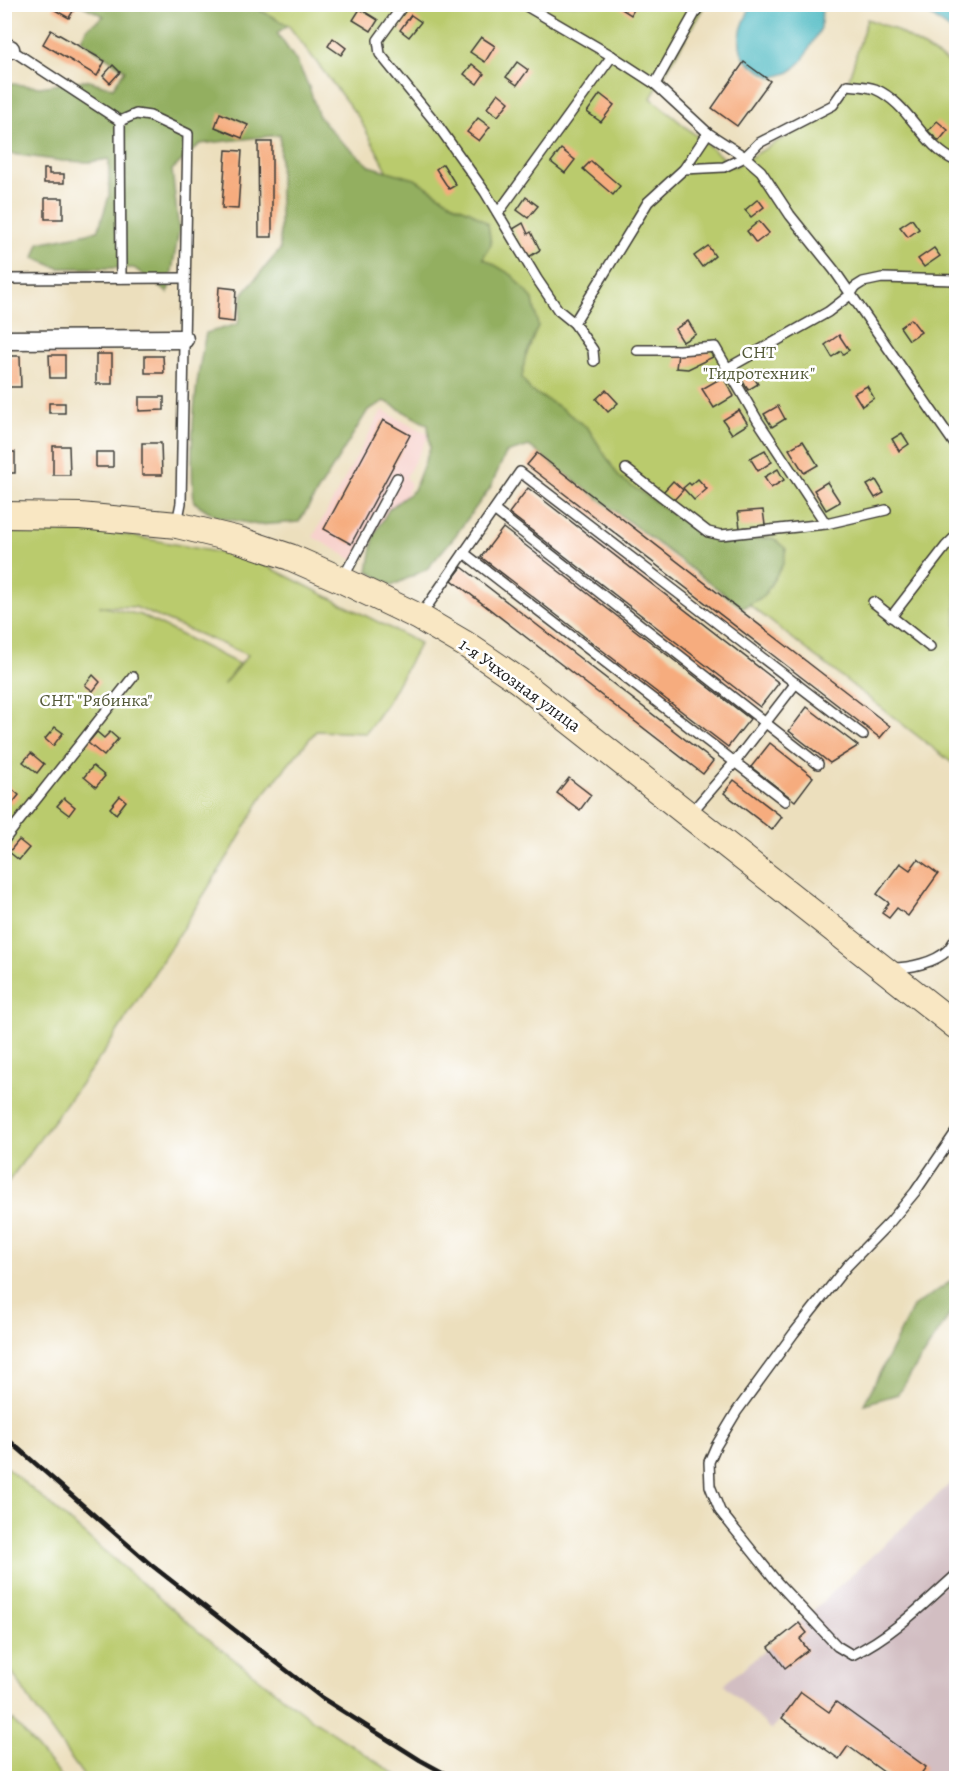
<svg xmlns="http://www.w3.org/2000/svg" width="961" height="1783" font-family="Alegreya,serif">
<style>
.built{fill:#f7d0cb}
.industrial{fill:#d2bec2}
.green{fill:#bacb6d;stroke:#6b7444;stroke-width:1.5;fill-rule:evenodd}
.forest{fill:#93af60;stroke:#58663e;stroke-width:1.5}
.water{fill:#49b8c1;stroke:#326a6e;stroke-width:1.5}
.building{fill:#f6ac7e}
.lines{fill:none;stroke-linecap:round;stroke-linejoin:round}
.lane-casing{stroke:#3b3934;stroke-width:12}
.street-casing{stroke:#3b3934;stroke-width:21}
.secondary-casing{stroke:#3b3934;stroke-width:28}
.lane{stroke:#fff;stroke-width:9}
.street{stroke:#fff;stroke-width:18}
.secondary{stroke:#f9e7c3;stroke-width:26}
.rail{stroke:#1c1c1c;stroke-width:4.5}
.labels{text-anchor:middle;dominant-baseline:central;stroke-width:5;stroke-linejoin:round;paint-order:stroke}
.park-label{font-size:18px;fill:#535938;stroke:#fff}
.street-label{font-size:18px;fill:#1c1c1c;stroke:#fff}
</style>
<rect width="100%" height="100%" fill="#fff"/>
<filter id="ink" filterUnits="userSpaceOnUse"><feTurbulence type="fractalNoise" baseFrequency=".0167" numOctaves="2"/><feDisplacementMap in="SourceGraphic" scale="12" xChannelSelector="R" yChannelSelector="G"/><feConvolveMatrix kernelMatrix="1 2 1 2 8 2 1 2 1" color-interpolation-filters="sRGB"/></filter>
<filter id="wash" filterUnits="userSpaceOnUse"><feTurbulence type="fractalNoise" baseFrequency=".008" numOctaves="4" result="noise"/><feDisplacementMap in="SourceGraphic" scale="24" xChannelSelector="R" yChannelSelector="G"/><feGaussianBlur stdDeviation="1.35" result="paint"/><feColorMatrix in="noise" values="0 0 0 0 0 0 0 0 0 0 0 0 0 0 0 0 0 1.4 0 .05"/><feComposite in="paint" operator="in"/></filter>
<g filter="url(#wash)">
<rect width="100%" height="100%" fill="#ecdfbd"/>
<polygon class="built" points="382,410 429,435 406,477 411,485 379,543 369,545 359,563 313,537"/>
<polygon class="industrial" points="956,1478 956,1778 892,1778 848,1746 839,1759 782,1718 771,1730 724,1684 808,1615"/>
<g class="green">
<polygon points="250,5 705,5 651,98 734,167 836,107 845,92 867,19 894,29 956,67 956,766 528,432 359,118 288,25"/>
<path d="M5 532H111L253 559 420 643 388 701 366 733 316 731 264 794 232 850 107 1048 5 1186ZM99 606 135 607 248 655 223 685 239 664 141 615Z"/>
<polygon points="5,1466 199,1632 306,1715 401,1778 85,1778 33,1705 5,1661"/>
<polygon points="13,1720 60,1775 63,1778 5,1778 5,1727"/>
</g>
<g class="forest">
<path d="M81 5H250L288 25 277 33 297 62 309 87 319 117 340 140 370 166 415 179 455 205 470 211 488 224 491 244 483 258 512 275 533 299 538 326 525 358 522 378 531 391 558 406 588 428 619 477 696 530 720 541 773 538 786 549 783 564 764 596 743 608 529 446 506 453 490 488 455 536 427 569 392 586 368 571 374 535 389 509 414 490 430 448 428 425 385 401 368 410 299 522 258 525 217 517 194 502C189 446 194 388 206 333L238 324 243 293 280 250V135L200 144 172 170 179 231 168 293 134 268H59L34 258 39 243 98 231 109 196V159L90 162 62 161 5 153 4 83 40 87 86 80 113 88 125 70 81 40 87 28 104 16Z"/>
<polygon points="956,1278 956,1305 898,1394 864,1404 913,1307"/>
</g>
<g class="water">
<path d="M752 4 822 5 821 28 802 61 790 72 772 78C764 72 750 66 745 59 733 42 744 20 752 4Z"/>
<polygon points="916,5 956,5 956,34"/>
</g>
<g id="blocks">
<g class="building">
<polygon points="56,4 73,4 76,6 69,18 53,9"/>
<polygon points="622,4 637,4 631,15 620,8"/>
<polygon points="360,9 378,20 371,31 353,20"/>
<polygon points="411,15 421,22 409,37 400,30"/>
<polygon points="51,30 105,61 97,76 43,44"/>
<polygon points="481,37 495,46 485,62 470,52"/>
<polygon points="333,38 346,48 341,55 328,46"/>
<polygon points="517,62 528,70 517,85 506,77"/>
<polygon points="744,62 770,81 737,126 712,108"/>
<polygon points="472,64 484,74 477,84 464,74"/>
<polygon points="113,65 120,72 110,83 103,76"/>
<polygon points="498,93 509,102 498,116 487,108"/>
<polygon points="600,94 614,105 601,122 587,112"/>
<polygon points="220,113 248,125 242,138 215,127"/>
<polygon points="478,118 490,127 479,141 467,132"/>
<polygon points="937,121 948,130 939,141 928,131"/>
<polygon points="258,142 272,142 272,237 259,237"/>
<polygon points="561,149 575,160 565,173 551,162"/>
<polygon points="226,150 242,151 238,209 222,208"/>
<polygon points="591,161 620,186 613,195 583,169"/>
<polygon points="443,164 456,185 449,189 436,169"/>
<polygon points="44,169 49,169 49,174 64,174 64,183 44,183"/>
<polygon points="526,197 538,206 528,218 517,210"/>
<rect x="45" y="198" width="18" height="21"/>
<polygon points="758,199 764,207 751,217 745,210"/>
<polygon points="912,219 919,229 908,237 900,227"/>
<polygon points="759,221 769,233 756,243 747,231"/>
<polygon points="523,223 528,234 531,232 540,250 529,257 513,229"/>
<polygon points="708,246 715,256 702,267 694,256"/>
<polygon points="934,248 940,256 924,267 918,259"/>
<polygon points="219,287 236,289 234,322 217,320"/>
<polygon points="911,319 921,332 909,340 900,327"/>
<polygon points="688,321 696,334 683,342 675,329"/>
<polygon points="839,335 849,350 843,354 841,351 832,357 825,345"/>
<polygon points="709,350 713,357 688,369 676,368 678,354"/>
<rect x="96" y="354" width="16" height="30"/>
<polygon points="49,355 65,355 65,378 50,378"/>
<polygon points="4,356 20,356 21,387 4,387"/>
<polygon points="145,356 163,356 164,373 145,373"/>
<polygon points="750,371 758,384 748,390 740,377"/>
<polygon points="723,377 734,396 714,408 702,389"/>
<polygon points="867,386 874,398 862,406 854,393"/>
<polygon points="606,390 618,403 608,412 596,399"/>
<polygon points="139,397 164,397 164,410 139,411"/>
<rect x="49" y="403" width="16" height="10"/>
<polygon points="778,406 785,419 772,427 764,414"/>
<polygon points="739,410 748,424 732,434 723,420"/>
<polygon points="383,420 410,435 351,544 324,529"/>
<polygon points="902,433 909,444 899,451 892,439"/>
<polygon points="803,441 818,465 804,473 789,449"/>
<polygon points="142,443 161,443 162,475 142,475"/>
<polygon points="53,446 69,446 70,475 53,475"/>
<polygon points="765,450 772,462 758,471 750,458"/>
<rect x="4" y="452" width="11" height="21"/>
<rect x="96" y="452" width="17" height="15"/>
<polygon points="537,453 890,726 880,738 527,465"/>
<polygon points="778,469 784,480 771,488 764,477"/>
<polygon points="698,479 707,489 694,500 683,488 689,483 691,485"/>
<polygon points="876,480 884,493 875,498 867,485"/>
<polygon points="673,481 683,490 673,501 663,492"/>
<polygon points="827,482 840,502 826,510 814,490"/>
<polygon points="528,488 779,683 760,707 509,513"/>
<polygon points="763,510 765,525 740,528 738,512"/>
<polygon points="503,528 750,719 728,747 481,557"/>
<polygon points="462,567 713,761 703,774 452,580"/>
<polygon points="93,675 100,682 93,691 85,685"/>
<polygon points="807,707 858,746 830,763 789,731"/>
<polygon points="55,727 63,733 53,746 45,739"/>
<polygon points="97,732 104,738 110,732 118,739 104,756 88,743"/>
<polygon points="770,743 813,777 795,801 751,767"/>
<polygon points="31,753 44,764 37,773 23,762"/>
<polygon points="93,766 105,776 96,787 84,777"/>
<polygon points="569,778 591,795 580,810 557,793"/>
<polygon points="734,780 782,817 772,830 724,793"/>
<polygon points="6,784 19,795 12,804 4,797"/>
<polygon points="120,796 126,801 116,814 110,808"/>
<polygon points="64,798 75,807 69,815 57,806"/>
<polygon points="19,840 29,848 19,860 9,852"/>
<polygon points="918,859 938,874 908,916 897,908 889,918 882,913 889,903 877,894 900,863 910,870"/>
<polygon points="799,1623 807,1633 800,1639 808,1650 785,1668 769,1647"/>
<polygon points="801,1692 829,1712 836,1702 926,1767 918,1778 892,1778 848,1746 839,1759 782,1718"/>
</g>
</g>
</g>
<g filter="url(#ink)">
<use href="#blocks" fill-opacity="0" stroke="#3b3934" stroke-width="1.5"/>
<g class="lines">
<defs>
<g id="lane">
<polyline points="404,4 378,40 380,54 436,123 485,192 537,279 558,310 574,323 593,350 594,361"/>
<polyline points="523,4 612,56 655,84 708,133 745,157 761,171 790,215 834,270 956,446"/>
<polyline points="10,49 120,121 136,114 150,116 188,134 181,503 177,523"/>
<polyline points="655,84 700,4"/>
<polyline points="120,121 121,278"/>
<path d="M684 169 724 167 745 157 759 143 833 105 847 85C856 86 867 86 875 89 910 104 922 146 956 161"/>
<polyline points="498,213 612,56"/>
<polyline points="4,279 185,278"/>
<polyline points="574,323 648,202 684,169 708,133"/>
<polyline points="637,350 679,350 715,347 758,421 826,524"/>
<polyline points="728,368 828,312 850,295 855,287 863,282 882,278 956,280"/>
<polyline points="626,469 708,532 721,535 826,524 886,510"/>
<polyline points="494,510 818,764"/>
<polyline points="464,553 785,801"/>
<polyline points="343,578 397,478"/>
<polyline points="873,602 930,647"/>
<polyline points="421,615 520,472 863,735"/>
<polyline points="891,617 946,546 956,536"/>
<polyline points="690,814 735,762 796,683"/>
<polyline points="4,840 133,677"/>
<path d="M892 968C909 968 935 963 948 950 951 947 954 941 956 938"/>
<path d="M956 1132 915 1192 890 1222 847 1266 794 1333 737 1411 716 1446 709 1462 710 1486 720 1511 777 1582 837 1646 852 1655C892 1636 924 1604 956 1575"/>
</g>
<g id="street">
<polyline points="4,47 10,49"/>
<polyline points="4,340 184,339"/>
</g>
<polyline id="secondary" points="4,515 80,516 177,525 239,540 290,557 342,580 419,617 465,644 518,680 956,1026"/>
</defs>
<use href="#lane" class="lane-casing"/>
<use href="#street" class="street-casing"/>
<use href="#secondary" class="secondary-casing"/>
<use href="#lane" class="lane"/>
<use href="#street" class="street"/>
<use href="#secondary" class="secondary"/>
<polyline class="rail" points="4,1436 150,1564 322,1698 420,1760 453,1778"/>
</g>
</g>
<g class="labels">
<g class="park-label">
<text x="759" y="352">СНТ<tspan x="759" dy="21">"Гидротехник"</tspan></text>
<text x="96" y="700">СНТ "Рябинка"</text>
</g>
<g class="street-label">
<text transform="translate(520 685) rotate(36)">1-я Учхозная улица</text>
</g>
</g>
<rect width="961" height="1783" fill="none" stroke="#fff" stroke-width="24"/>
</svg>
